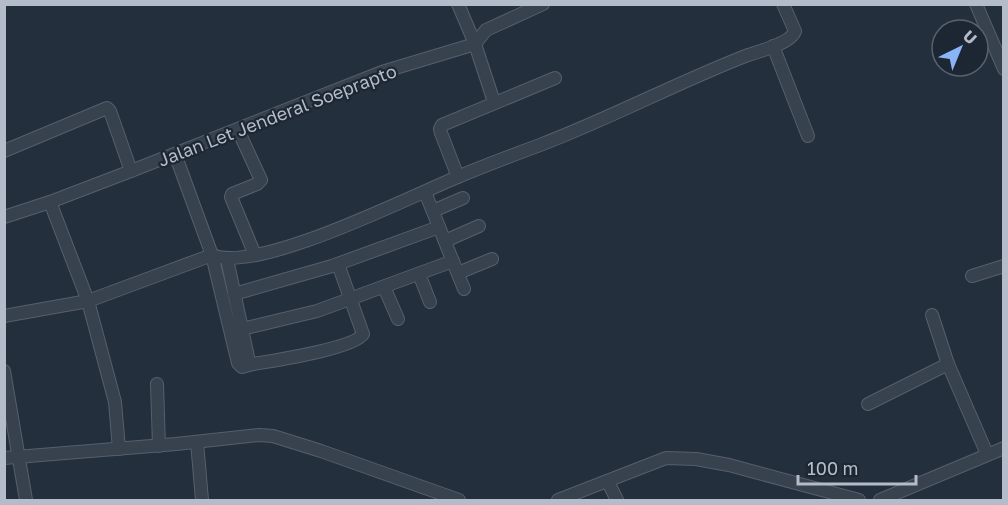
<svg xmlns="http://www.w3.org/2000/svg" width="1008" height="505" font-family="'Golos Text',sans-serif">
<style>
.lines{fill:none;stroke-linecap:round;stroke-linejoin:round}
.minor-casing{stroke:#565f6c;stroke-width:14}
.minor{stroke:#38414e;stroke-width:12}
.labels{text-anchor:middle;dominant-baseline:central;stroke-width:4.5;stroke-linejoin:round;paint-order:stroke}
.street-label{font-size:18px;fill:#b4bcc9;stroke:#1d2633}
</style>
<rect width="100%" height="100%" fill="#242f3e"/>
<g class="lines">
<defs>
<g id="minor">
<polyline points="458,4 475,44 494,102"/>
<polyline points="976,4 1004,69"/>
<polyline points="773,46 808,136"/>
<polyline points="238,130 261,180 257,184 232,194 231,197 255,255"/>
<polyline points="4,151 107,108 110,111 131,171"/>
<polyline points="458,177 441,133 440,129 442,125 555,78"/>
<polyline points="425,192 464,289"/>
<polyline points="50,202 88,301 115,402 119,449"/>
<polyline points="433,211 463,198"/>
<polyline points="4,217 50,202 131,171 382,72 475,44 486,30 543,4"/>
<polyline points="445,241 479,226"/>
<path d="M212 255C258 274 411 196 460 176 486 165 513 155 540 145 611 118 678 82 748 55 761 51 791 43 795 31L783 4"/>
<polyline points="212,255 238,363 242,367 246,366 249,362 227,259"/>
<polyline points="458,273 492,259"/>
<polyline points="419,274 430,302"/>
<polyline points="972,276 1004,266"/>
<polyline points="384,287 398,319"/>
<polyline points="234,294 332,266 439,227"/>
<polyline points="932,315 948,364 987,454"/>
<polyline points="4,316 88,301 212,255 175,154"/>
<polyline points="242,329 317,311 453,261"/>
<path d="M248 365C269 361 354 349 363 334L338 264"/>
<polyline points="4,371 26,500"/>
<polyline points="157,384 159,446"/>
<polyline points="868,404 948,364"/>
<polyline points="197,442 202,500"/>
<polyline points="4,458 176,444 259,435 273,436 321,451 459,500"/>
<polyline points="608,482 617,500"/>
<polyline points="558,500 666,458 696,459 729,465 859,500"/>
<polyline points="880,500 1004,448"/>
</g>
</defs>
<use href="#minor" class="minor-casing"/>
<use href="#minor" class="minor"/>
</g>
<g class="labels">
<g class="street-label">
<text transform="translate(277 115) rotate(-21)">Jalan Let Jenderal Soeprapto</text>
</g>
</g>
<rect width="1008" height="505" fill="none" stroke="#b4bcc9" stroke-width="12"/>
<g transform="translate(960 48) rotate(43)"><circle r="28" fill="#1d2633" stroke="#59626f" stroke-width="1.5"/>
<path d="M0-4.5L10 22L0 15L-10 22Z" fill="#8ab4f8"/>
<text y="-9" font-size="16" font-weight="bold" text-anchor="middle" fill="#b4bcc9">U</text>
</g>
<path d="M798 475v9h118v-9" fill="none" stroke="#b4bcc9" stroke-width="3"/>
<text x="807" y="475" font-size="18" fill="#b4bcc9" stroke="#1d2633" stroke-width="4.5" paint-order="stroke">100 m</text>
</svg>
